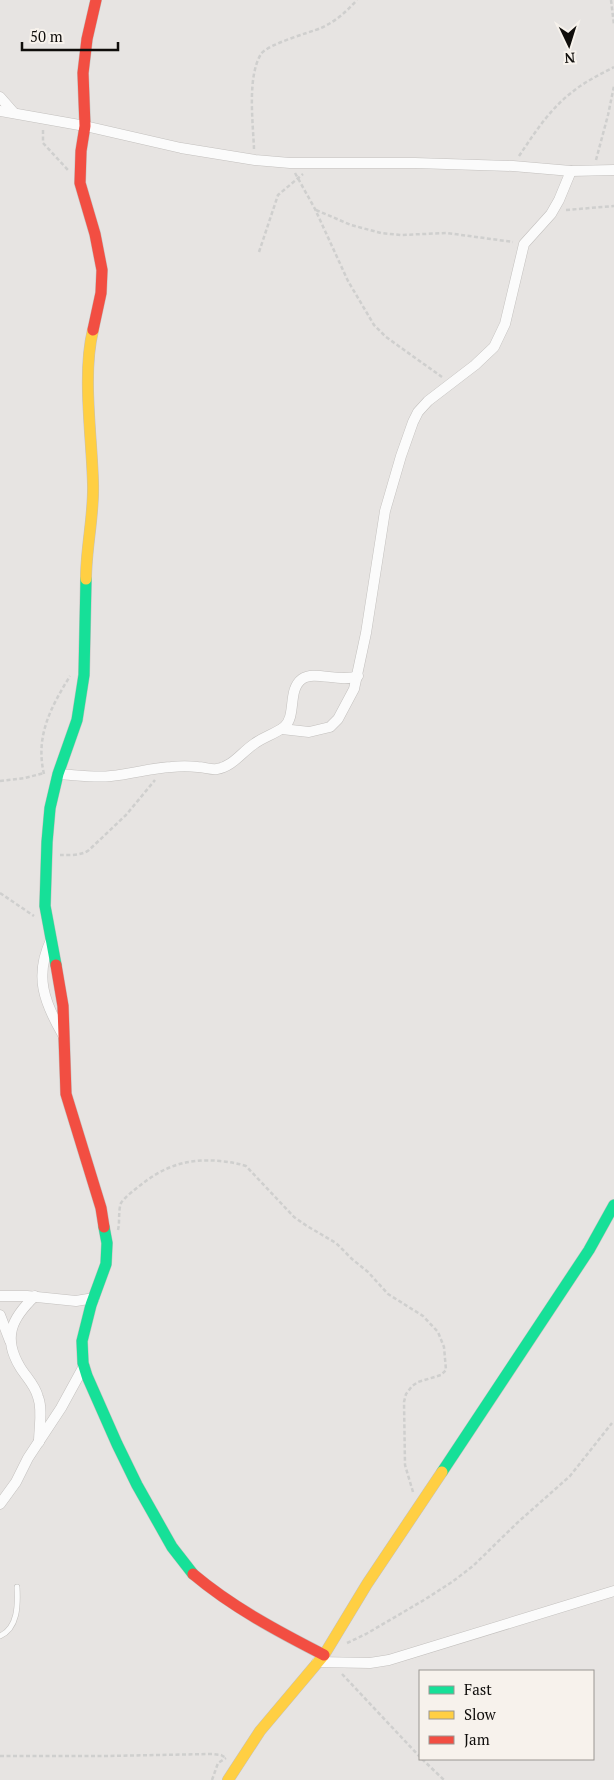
<svg xmlns="http://www.w3.org/2000/svg" width="614" height="1780" font-family="'PT Serif',serif">
<style>
.lines{fill:none;stroke-linecap:round;stroke-linejoin:round}
.lane-casing{stroke:#c3c0be;stroke-width:6}
.street-casing{stroke:#c3c0be;stroke-width:11}
.fast-casing{stroke:#c3c0be;stroke-width:12}
.slow-casing{stroke:#c3c0be;stroke-width:12}
.jam-casing{stroke:#c3c0be;stroke-width:12}
.path{stroke:#cfcfce;stroke-width:2.5;stroke-dasharray:4 2.5;stroke-linecap:butt}
.lane{stroke:#fbfbfb;stroke-width:5}
.street{stroke:#fbfbfb;stroke-width:10}
.fast{stroke:#16e098;stroke-width:11}
.slow{stroke:#ffcf43;stroke-width:11}
.jam{stroke:#f24e42;stroke-width:11}
</style>
<rect width="100%" height="100%" fill="#e7e4e2"/>
<g class="lines">
<defs>
<path id="lane" d="M0 1636C18 1628 18 1605 17 1587"/>
<g id="street">
<polyline points="0,97 14,113"/>
<polyline points="0,111 85,126 181,148 255,160 290,163 415,163 513,166 571,171 614,170"/>
<polyline points="282,729 309,732 330,727 338,719 354,689 366,633 385,511 401,456 413,422 418,412 428,401 475,365 494,347 505,324 524,244 551,214 559,200 571,171"/>
<path d="M58 774C76 775 94 778 111 776 132 774 151 768 171 767 180 766 189 766 198 767 204 767 211 770 217 769 232 767 242 752 254 744 263 737 275 734 284 727 297 716 287 690 302 679 314 670 340 683 358 676"/>
<path d="M51 940C34 976 44 1002 63 1035"/>
<polyline points="0,1296 27,1296 76,1301 94,1298"/>
<path d="M35 1296C12 1318 2 1337 20 1367 26 1377 35 1385 38 1397 43 1410 39 1428 39 1442"/>
<polyline points="0,1315 10,1341"/>
<polyline points="0,1504 16,1482 28,1458 61,1408 84,1366"/>
<polyline points="317,1662 370,1663 389,1660 614,1591"/>
</g>
<g id="fast">
<polyline points="56,965 45,906 47,842 50,808 58,774 77,720 84,675 86,579"/>
<polyline points="104,1227 107,1243 106,1264 91,1305 82,1341 83,1363 87,1376 117,1444 137,1485 172,1547 193,1574"/>
<polyline points="442,1472 589,1250 614,1205"/>
</g>
<g id="slow">
<path d="M86 579C86 547 94 516 93 484 92 437 82 375 93 330"/>
<polyline points="228,1780 260,1731 324,1655 367,1584 442,1472"/>
</g>
<g id="jam">
<polyline points="93,330 101,293 102,270 95,234 80,183 81,151 85,126 83,73 87,39 96,0"/>
<polyline points="56,965 63,1006 66,1094 101,1208 104,1227"/>
<path d="M193 1574C232 1607 279 1632 324 1655"/>
</g>
</defs>
<use href="#lane" class="lane-casing"/>
<use href="#street" class="street-casing"/>
<use href="#fast" class="fast-casing"/>
<use href="#slow" class="slow-casing"/>
<use href="#jam" class="jam-casing"/>
<g class="path">
<polyline points="611,0 614,25"/>
<polyline points="43,130 43,143 68,170"/>
<path d="M254 149C253 122 247 77 261 54 268 44 308 33 321 28 336 21 346 12 357 0"/>
<path d="M519 156C534 134 549 110 571 93 584 82 599 75 614 67"/>
<polyline points="596,160 608,115 614,86"/>
<polyline points="295,173 315,209 348,281 374,325 386,337 442,377"/>
<polyline points="316,210 351,225 381,233 401,235 447,233 513,242"/>
<polyline points="566,210 614,206"/>
<polyline points="259,252 278,195 303,174"/>
<path d="M44 774C35 736 51 707 70 676"/>
<polyline points="0,781 25,778 44,773"/>
<path d="M60 855C69 855 81 856 89 850L126 815 155 780"/>
<polyline points="0,893 34,916"/>
<path d="M118 1230C120 1222 118 1211 121 1203 125 1197 132 1192 138 1187 164 1166 187 1158 220 1161 229 1162 237 1163 246 1166L294 1217 307 1226 336 1243 352 1259 368 1272 388 1294 423 1316 438 1332 444 1347 446 1370 441 1375 418 1382 412 1386 406 1394 404 1402 405 1465 413 1492"/>
<polyline points="347,1643 366,1634 424,1600 452,1582 473,1566 517,1523 570,1476 612,1423"/>
<polyline points="342,1674 420,1757"/>
<polyline points="0,1756 104,1756 212,1754 221,1755 226,1758"/>
<polyline points="422,1759 444,1780"/>
<polyline points="212,1780 218,1763 226,1758"/>
</g>
<use href="#lane" class="lane"/>
<use href="#street" class="street"/>
<use href="#fast" class="fast"/>
<use href="#slow" class="slow"/>
<use href="#jam" class="jam"/>
</g>
<rect x="419" y="1670" width="175" height="90" fill="#f7f2ec" stroke="#9a9692"/>
<rect x="429" y="1686" width="25" height="8" fill="#16e098" stroke="#9a9692"/>
<text x="464" y="1695" font-size="15" fill="#0f0d0b">Fast</text>
<rect x="429" y="1711" width="25" height="8" fill="#ffcf43" stroke="#9a9692"/>
<text x="464" y="1720" font-size="15" fill="#0f0d0b">Slow</text>
<rect x="429" y="1736" width="25" height="8" fill="#f24e42" stroke="#9a9692"/>
<text x="464" y="1745" font-size="15" fill="#0f0d0b">Jam</text>
<g transform="translate(569 45) rotate(176)" stroke="#f7f2ec" stroke-width="4" paint-order="stroke">
<path d="M0-4L9 19L0 12L-9 19Z" fill="#0f0d0b"/>
<text y="-8" font-size="14" font-weight="bold" text-anchor="middle" fill="#0f0d0b">N</text>
</g>
<path d="M22 42v8h96v-8" fill="none" stroke="#0f0d0b" stroke-width="2.5"/>
<text x="30" y="42" font-size="15" fill="#0f0d0b" stroke="#f7f2ec" stroke-width="4" paint-order="stroke">50 m</text>
</svg>
